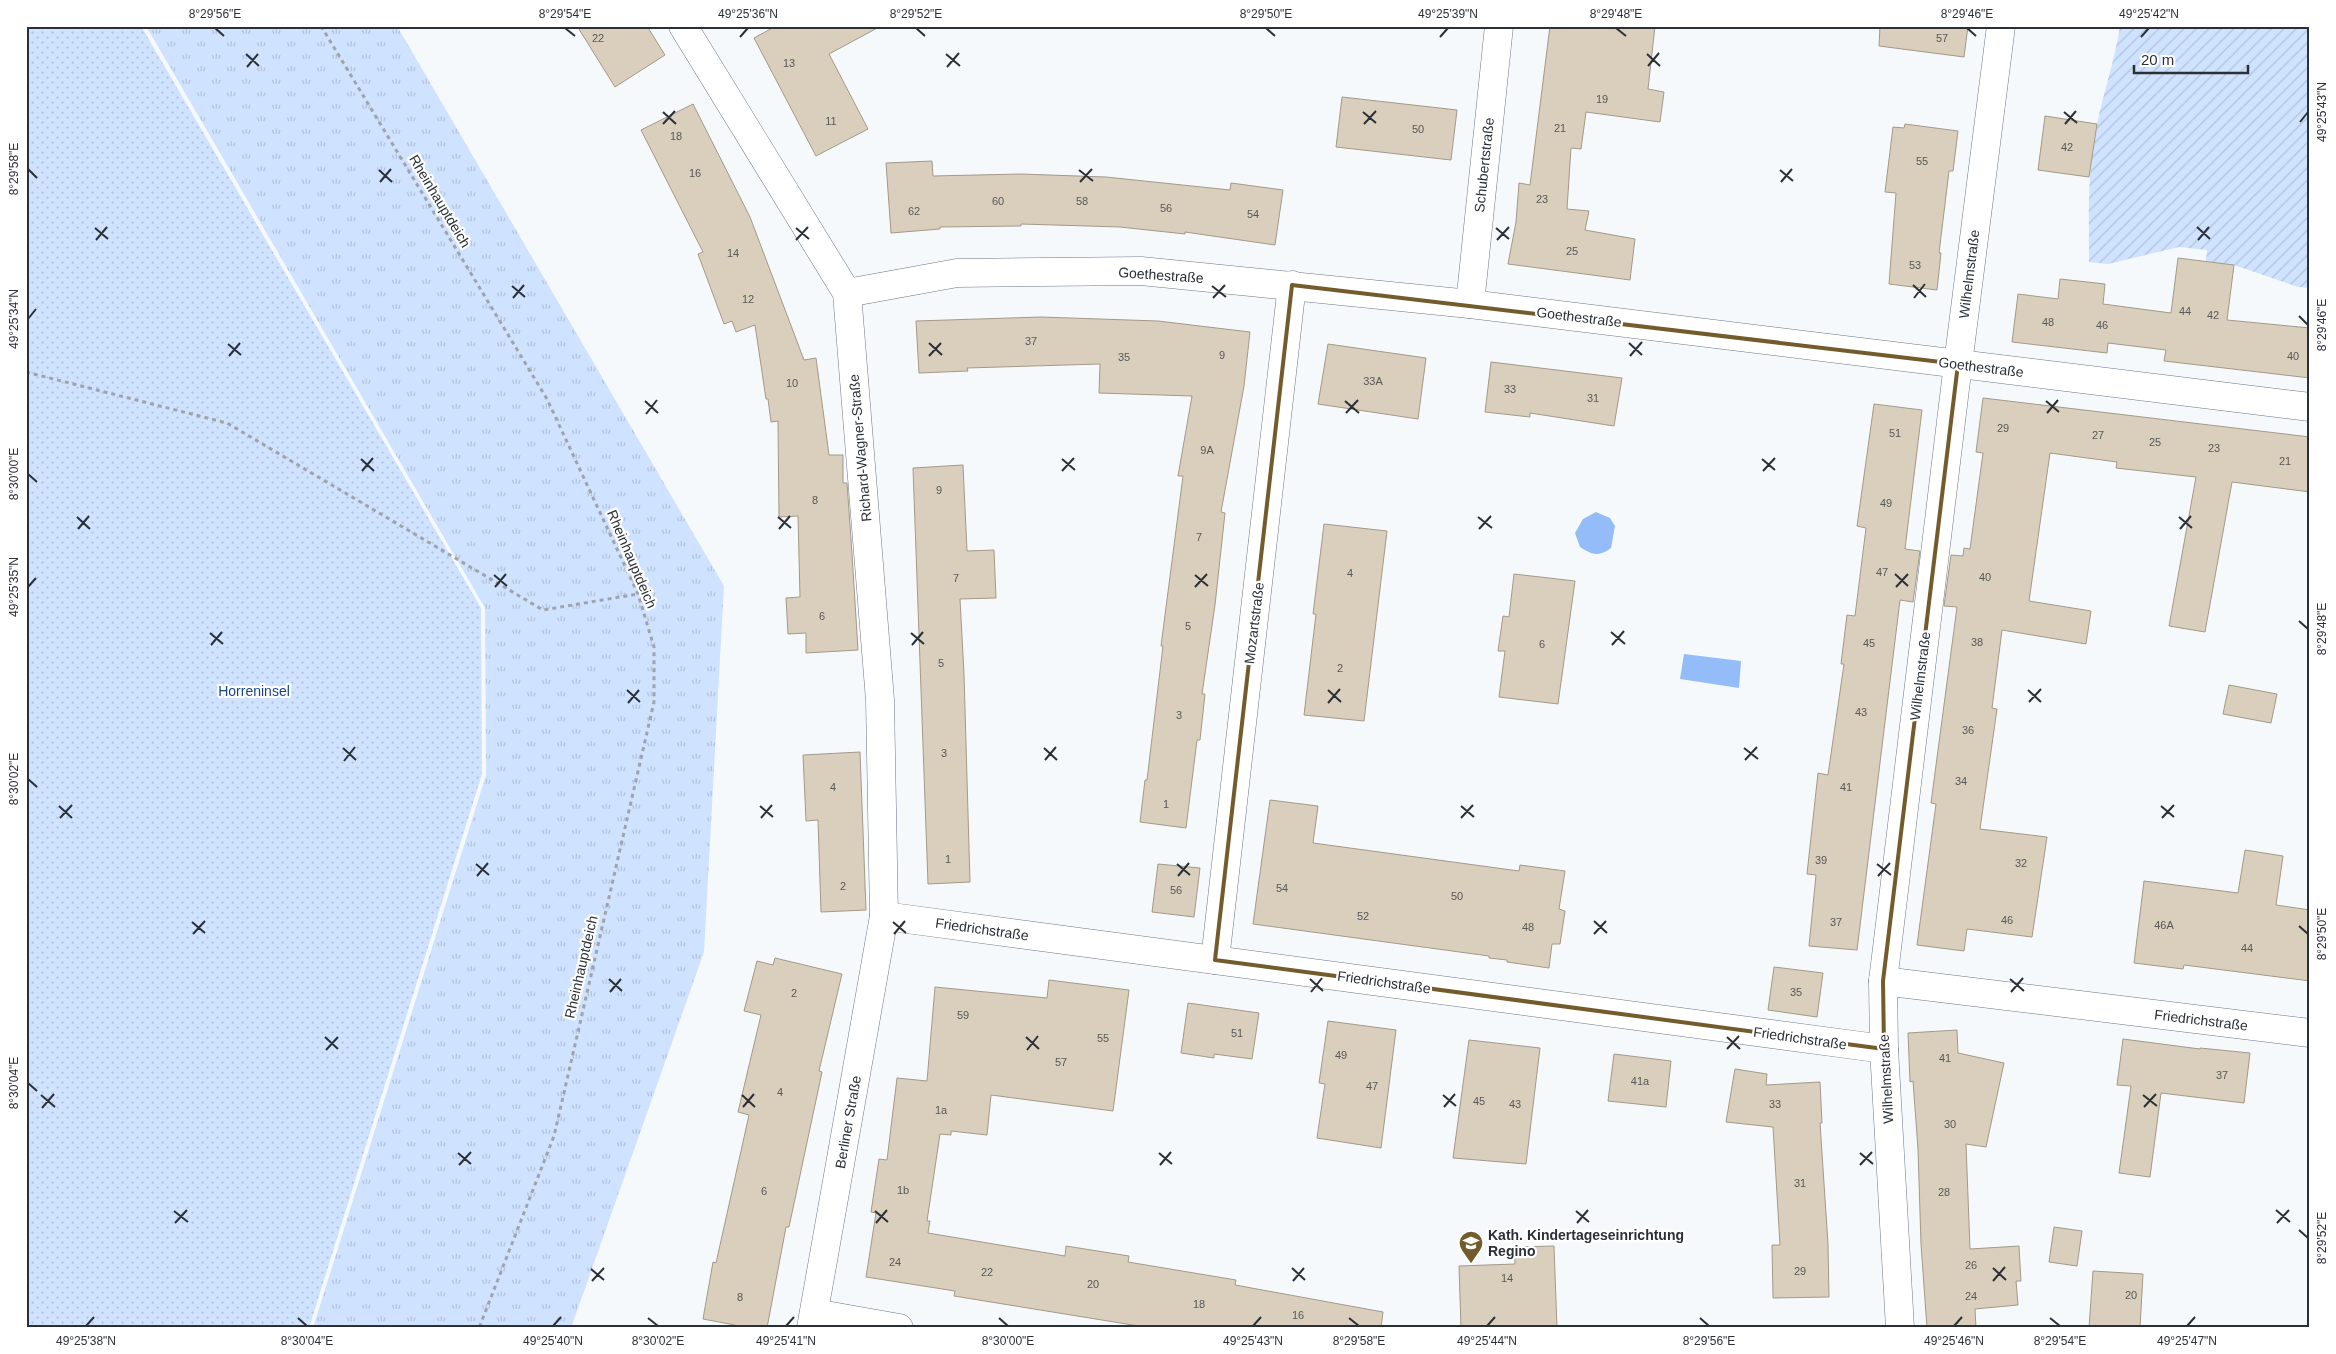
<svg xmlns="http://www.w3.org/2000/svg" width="2336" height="1354" font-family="Helvetica,sans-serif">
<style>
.grass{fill:url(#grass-tufts)}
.park{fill:url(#park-dots)}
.garden{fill:url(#garden-furrows)}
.water{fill:#93bcf8}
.building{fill:#dacfbd;stroke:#a39988}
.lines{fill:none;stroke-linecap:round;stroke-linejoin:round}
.street-casing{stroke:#6c7786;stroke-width:29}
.path{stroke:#a0a4a8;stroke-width:3;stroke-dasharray:4 4;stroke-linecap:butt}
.street{stroke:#fff;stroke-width:28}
.marked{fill:none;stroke:#745b2c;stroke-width:4;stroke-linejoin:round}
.ticks{fill:none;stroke:#2b3037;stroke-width:2}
.labels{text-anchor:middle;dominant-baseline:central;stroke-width:4.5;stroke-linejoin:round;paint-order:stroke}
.number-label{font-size:11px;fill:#575858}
.street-label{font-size:14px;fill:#2b3037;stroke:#fff}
.park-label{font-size:14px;fill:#16478c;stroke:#fff}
.poi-label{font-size:14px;font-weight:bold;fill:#2b3037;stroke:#fff;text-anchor:start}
.neatline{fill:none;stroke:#2b3037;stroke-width:2}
.ticks-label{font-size:12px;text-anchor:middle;fill:#2b3037}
</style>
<defs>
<pattern id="grass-tufts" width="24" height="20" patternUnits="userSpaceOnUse" patternTransform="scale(1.25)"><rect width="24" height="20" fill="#cfe2ff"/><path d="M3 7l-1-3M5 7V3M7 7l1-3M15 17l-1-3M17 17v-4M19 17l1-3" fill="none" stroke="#b2c2db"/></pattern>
<pattern id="park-dots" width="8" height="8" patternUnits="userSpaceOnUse" patternTransform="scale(1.25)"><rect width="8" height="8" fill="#cfe2ff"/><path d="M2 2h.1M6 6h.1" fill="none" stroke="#b2c2db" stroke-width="1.8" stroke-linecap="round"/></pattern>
<pattern id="garden-furrows" width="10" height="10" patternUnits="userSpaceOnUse" patternTransform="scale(1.25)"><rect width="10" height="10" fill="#cfe2ff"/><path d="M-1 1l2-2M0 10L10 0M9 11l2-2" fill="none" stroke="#b2c2db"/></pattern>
</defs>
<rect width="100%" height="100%" fill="#f6f9fc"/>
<polygon class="grass" points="146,26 397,26 724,586 704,952 571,1328 313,1328 486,775 485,608"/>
<polygon class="park" points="26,26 141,26 481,608 482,774 309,1328 26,1328"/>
<path class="garden" d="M2120 26H2310V288L2298 287 2234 265 2206 261 2207 250 2179 247 2108 264 2089 262C2089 215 2087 169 2097 124 2104 91 2115 59 2120 26Z"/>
<g class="water">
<path d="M1596 512 1610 518 1615 526 1611 548C1599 557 1592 555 1580 547L1575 533 1583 519Z"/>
<polygon points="1684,654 1741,661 1739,688 1680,679"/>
</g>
<g class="building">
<polygon points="577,26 647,26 665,55 615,87"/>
<polygon points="776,26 881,26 829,54 868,129 816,156 754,38"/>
<polygon points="1550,26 1655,26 1648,89 1664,92 1660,122 1586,112 1581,149 1571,148 1567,209 1589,211 1585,230 1635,239 1630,280 1508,264 1516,222 1519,183 1530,185"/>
<polygon points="1880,26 1968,26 1964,57 1879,46"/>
<polygon points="1342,97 1457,110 1451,160 1336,147"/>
<polygon points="693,104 750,217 804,360 816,358 829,455 843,455 843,483 847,483 852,554 858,650 806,653 806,633 788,634 786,598 800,597 798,516 779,517 778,421 771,422 768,399 766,399 755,325 736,332 732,321 724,324 698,254 703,252 641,130"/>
<polygon points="2045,116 2097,124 2089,177 2038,170"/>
<polygon points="1905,124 1958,131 1953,171 1949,171 1939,253 1941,253 1937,290 1889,284 1896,193 1885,192 1893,127 1904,128"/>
<polygon points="932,161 933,176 1021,174 1106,177 1230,190 1231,183 1283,190 1275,245 1185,232 1185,234 1120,227 1021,224 1021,226 940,227 940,229 891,233 886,163"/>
<polygon points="2178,258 2234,265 2227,320 2310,328 2310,378 2164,361 2166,350 2108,343 2107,353 2012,342 2018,294 2058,299 2060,279 2105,284 2103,304 2171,313"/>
<polygon points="1041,317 1158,321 1250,332 1244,386 1221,512 1225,513 1215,605 1202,694 1205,694 1200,740 1197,740 1186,828 1140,822 1145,780 1147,780 1163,646 1161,646 1183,476 1178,476 1192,396 1099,393 1100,364 967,368 968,371 919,373 916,321"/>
<polygon points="1328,344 1426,358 1418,419 1318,404"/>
<polygon points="1491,362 1622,378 1614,426 1530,413 1530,417 1485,412"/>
<polygon points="1983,398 2310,437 2310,492 2232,482 2205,632 2169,626 2196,477 2116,468 2117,462 2050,453 2029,601 2091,611 2086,644 2002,630 1992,708 1997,709 1980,829 2047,837 2032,937 1967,929 1964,951 1917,945 1936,804 1931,803 1957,607 1944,606 1951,555 1963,556 1964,548 1970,549 1983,453 1976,452"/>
<polygon points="1874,404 1922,410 1905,549 1920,551 1913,602 1900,600 1857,950 1809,946 1816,875 1807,874 1818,773 1828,775 1844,664 1841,664 1847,615 1855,616 1866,528 1857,526"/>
<polygon points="963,465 967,551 994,550 996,598 960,599 964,674 970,882 928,884 913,468"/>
<polygon points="1324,524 1387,531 1364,721 1304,715 1316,614 1313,614"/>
<polygon points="1514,574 1575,581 1558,704 1499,697 1505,651 1498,651 1503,616 1509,617"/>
<polygon points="2229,685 2277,694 2271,723 2223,714"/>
<polygon points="860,752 866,910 821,912 818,820 806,821 803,755"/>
<polygon points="1270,800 1318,806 1313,843 1519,871 1520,865 1565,871 1559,909 1565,911 1560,944 1552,944 1549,968 1507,962 1507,960 1489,958 1489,956 1253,924"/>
<polygon points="2245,850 2283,856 2276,905 2310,910 2310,981 2184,965 2183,969 2134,963 2144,881 2238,893"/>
<polygon points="1158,864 1200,868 1194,917 1152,912"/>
<polygon points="775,958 842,974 819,1071 822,1072 789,1227 786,1227 767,1328 750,1328 703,1319 713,1262 716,1263 749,1115 738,1112 761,1015 744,1011 757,961 773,965"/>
<polygon points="1774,967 1823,973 1817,1017 1768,1010"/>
<polygon points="1049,980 1129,990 1113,1111 991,1095 987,1135 951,1131 951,1135 940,1134 927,1221 930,1221 928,1233 1065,1256 1066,1246 1129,1256 1128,1262 1236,1280 1235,1285 1383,1312 1381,1328 1151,1328 954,1296 955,1291 866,1277 876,1213 871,1212 879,1159 887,1160 897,1078 927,1081 935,987 1047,998"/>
<polygon points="1188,1003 1259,1013 1252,1059 1214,1054 1214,1058 1181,1053"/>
<polygon points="1328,1021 1396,1030 1381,1148 1317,1138 1325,1084 1319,1083"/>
<polygon points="1957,1030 1958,1053 2004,1063 1986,1147 1966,1144 1970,1249 2019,1246 2021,1281 2016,1281 2018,1305 1975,1309 1976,1328 1927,1328 1921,1244 1918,1149 1913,1081 1910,1082 1908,1033"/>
<polygon points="2123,1039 2200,1049 2200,1048 2250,1053 2244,1103 2161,1093 2150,1177 2119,1173 2131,1086 2117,1085"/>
<polygon points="1469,1040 1540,1048 1526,1164 1453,1158"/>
<polygon points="1614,1054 1671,1061 1666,1107 1608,1101"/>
<polygon points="1735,1069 1767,1074 1766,1085 1820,1082 1822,1123 1820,1123 1828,1244 1829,1297 1773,1298 1772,1245 1780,1245 1773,1127 1726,1122"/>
<polygon points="2054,1227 2082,1231 2077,1266 2049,1262"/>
<polygon points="1554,1246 1557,1328 1461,1328 1459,1266 1515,1264 1514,1247"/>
<polygon points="2093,1271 2143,1274 2140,1328 2089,1328"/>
</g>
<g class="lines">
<defs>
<g id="street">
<polyline points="683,26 847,293 880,700 884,916 811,1328"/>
<polyline points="847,293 957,273 1141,271 1470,304 2310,407"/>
<polyline points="1470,304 1499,26"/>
<polyline points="884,916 1884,1049"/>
<polyline points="1215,960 1292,285"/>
<polyline points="1883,981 2310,1033"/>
<polyline points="814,1313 899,1328"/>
<polyline points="1900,1328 1884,1049 1883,981 1958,364 2001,26"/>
</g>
</defs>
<use href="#street" class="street-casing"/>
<g class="path">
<polyline points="321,26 547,399 638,594 654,647 654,702 554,1136 479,1328"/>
<polyline points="26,372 227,423 543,610 638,594"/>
</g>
<use href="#street" class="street"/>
</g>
<path class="marked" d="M1292 285 1958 364 1883 981 1884 1049 1215 960Z"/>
<path class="ticks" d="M215 28 224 36M565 28 575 36M916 28 925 36M1266 28 1275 36M1616 28 1626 36M1967 28 1976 36M740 37 748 28M1440 37 1448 28M2141 37 2149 28M246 54 259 66M946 54 960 66M1647 54 1660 66M1648 66 1659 53M247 67 258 54M947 67 959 53M663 112 676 124M1363 112 1376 123M2064 112 2077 123M2300 122 2308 112M663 124 675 111M1364 124 1376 111M2065 124 2076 111M28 169 37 178M379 170 392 182M1079 170 1093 181M1780 170 1793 181M380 182 391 169M1080 182 1092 169M1781 182 1792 169M2197 227 2210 239M95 228 108 239M796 228 809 239M1496 228 1509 239M96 240 107 227M796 240 808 227M1497 240 1509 227M2198 240 2209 227M1913 285 1926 297M512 286 525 297M1212 286 1226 297M513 298 524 285M1213 298 1225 285M1914 298 1925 284M2299 316 2308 325M28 319 36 309M929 343 942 355M1629 343 1642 355M228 344 241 355M229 356 240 343M929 356 941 343M1630 356 1642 342M645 401 658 413M1345 401 1359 413M2046 401 2059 412M1346 413 1358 400M2047 413 2058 400M646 414 657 400M361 459 374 471M1062 459 1075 470M1762 459 1775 470M362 471 373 458M1062 471 1074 458M1763 471 1775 458M28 474 37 482M77 517 90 529M778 517 791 528M1478 517 1492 528M2179 517 2192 528M78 529 89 516M779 529 790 516M1479 529 1491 516M2180 529 2191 516M1895 574 1908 586M494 575 507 586M1195 575 1208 586M28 587 36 578M495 587 506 574M1195 587 1207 574M1896 587 1908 574M2299 621 2308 629M1611 632 1625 644M210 633 223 644M911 633 924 644M211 645 222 632M912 645 923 632M1612 645 1624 631M627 690 640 702M1328 690 1341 702M2028 690 2041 702M2029 702 2041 689M628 703 639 690M1328 703 1340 689M343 748 356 760M1044 748 1057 760M1744 748 1758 759M1045 760 1056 747M1745 760 1757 747M344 761 355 747M28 779 37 787M59 806 72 818M760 806 773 817M1461 806 1474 817M2161 806 2174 817M60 818 72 805M761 818 772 805M1461 818 1473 805M2162 818 2174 805M476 864 489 875M1177 864 1190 875M1877 864 1891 875M477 876 488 863M1178 876 1189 863M1878 876 1890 863M1594 921 1607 933M192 922 205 933M893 922 906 933M2299 926 2308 934M193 934 205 921M894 934 905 921M1594 934 1606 921M609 979 622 991M1310 979 1323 991M2010 979 2024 991M610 992 621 979M1311 992 1322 978M2011 992 2023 978M325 1037 338 1049M1026 1037 1039 1049M1727 1037 1740 1049M1727 1049 1739 1036M326 1050 338 1037M1027 1050 1038 1036M28 1083 37 1091M41 1095 55 1107M742 1095 755 1107M1443 1095 1456 1106M2143 1095 2157 1106M743 1107 754 1094M1444 1107 1455 1094M2144 1107 2156 1094M42 1108 54 1094M458 1153 471 1164M1159 1153 1172 1164M1860 1153 1873 1164M459 1165 471 1152M1160 1165 1171 1152M1860 1165 1872 1152M2276 1210 2290 1222M174 1211 188 1222M875 1211 888 1222M1576 1211 1589 1222M175 1223 187 1210M876 1223 887 1210M1577 1223 1588 1210M2277 1223 2289 1210M2299 1230 2308 1238M1292 1268 1305 1280M1993 1268 2006 1280M591 1269 604 1280M592 1281 604 1268M1293 1281 1304 1268M1993 1281 2005 1267M298 1318 307 1326M648 1318 658 1326M999 1318 1008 1326M1349 1318 1359 1326M1700 1318 1709 1326M2050 1318 2060 1326M86 1326 94 1317M553 1326 561 1317M786 1326 794 1317M1253 1326 1261 1317M1487 1326 1495 1317M1954 1326 1962 1317M2187 1326 2195 1317"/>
<defs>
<symbol id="school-pin" viewBox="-11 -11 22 30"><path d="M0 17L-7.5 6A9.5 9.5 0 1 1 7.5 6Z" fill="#745b2c" stroke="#fff"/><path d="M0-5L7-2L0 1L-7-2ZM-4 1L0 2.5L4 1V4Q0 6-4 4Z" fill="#fff"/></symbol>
</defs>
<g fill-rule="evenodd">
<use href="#school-pin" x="1457" y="1229" width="28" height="38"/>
</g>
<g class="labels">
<g class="number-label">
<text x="598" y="38">22</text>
<text x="1942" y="38">57</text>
<text x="789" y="63">13</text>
<text x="1602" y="99">19</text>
<text x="831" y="121">11</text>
<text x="1560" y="128">21</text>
<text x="1418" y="129">50</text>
<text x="676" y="136">18</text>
<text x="2067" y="147">42</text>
<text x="1922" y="161">55</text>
<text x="695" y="173">16</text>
<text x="1542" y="199">23</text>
<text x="998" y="201">60</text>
<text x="1082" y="201">58</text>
<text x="1166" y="208">56</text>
<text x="914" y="211">62</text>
<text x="1253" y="214">54</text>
<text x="1572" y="251">25</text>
<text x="733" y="253">14</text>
<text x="1915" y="265">53</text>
<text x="748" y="299">12</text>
<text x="2185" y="311">44</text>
<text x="2213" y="315">42</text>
<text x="2048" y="322">48</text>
<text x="2102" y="325">46</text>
<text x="1031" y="341">37</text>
<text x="1222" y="355">9</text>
<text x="2293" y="356">40</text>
<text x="1124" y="357">35</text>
<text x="1373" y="381">33A</text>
<text x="792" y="383">10</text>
<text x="1510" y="389">33</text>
<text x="1593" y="398">31</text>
<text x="2003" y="428">29</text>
<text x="1895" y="433">51</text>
<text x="2098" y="435">27</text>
<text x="2155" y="442">25</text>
<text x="2214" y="448">23</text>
<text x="1207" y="450">9A</text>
<text x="2285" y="461">21</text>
<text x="939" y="490">9</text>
<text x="815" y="500">8</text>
<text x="1886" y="503">49</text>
<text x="1199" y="537">7</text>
<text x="1882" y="572">47</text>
<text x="1350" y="573">4</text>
<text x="1985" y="577">40</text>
<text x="956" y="578">7</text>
<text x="822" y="616">6</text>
<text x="1188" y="626">5</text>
<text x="1977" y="642">38</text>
<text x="1869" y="643">45</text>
<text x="1542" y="644">6</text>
<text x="941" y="663">5</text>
<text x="1340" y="668">2</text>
<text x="1861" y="712">43</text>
<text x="1179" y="715">3</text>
<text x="1968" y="730">36</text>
<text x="944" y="753">3</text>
<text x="1961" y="781">34</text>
<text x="833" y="787">4</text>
<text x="1846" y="787">41</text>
<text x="1166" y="804">1</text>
<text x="948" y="859">1</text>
<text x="1821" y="860">39</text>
<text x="2021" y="863">32</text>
<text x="843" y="886">2</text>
<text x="1282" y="888">54</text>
<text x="1176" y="890">56</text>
<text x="1457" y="896">50</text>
<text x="1363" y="916">52</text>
<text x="2007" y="920">46</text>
<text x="1836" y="922">37</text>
<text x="2164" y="925">46A</text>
<text x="1528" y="927">48</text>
<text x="2247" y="948">44</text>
<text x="1796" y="992">35</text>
<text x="794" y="993">2</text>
<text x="963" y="1015">59</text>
<text x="1237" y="1033">51</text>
<text x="1103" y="1038">55</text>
<text x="1341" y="1055">49</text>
<text x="1945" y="1058">41</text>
<text x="1061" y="1062">57</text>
<text x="2222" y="1075">37</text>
<text x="1640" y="1081">41a</text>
<text x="1372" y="1086">47</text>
<text x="780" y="1092">4</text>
<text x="1479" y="1101">45</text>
<text x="1515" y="1104">43</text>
<text x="1775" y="1104">33</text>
<text x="941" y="1110">1a</text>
<text x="1950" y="1124">30</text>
<text x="1800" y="1183">31</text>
<text x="903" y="1190">1b</text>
<text x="764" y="1191">6</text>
<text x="1944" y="1192">28</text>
<text x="895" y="1262">24</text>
<text x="1971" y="1265">26</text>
<text x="1800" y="1271">29</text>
<text x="987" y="1272">22</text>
<text x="1507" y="1278">14</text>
<text x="1093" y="1284">20</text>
<text x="2131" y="1295">20</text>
<text x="1971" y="1296">24</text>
<text x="740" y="1297">8</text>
<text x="1199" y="1304">18</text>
<text x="1298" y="1315">16</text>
</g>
<g class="street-label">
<text transform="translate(1484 165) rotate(-84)">Schubertstraße</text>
<text transform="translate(440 201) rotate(59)">Rheinhauptdeich</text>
<text transform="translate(1969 274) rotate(-83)">Wilhelmstraße</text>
<text transform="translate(1161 275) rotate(4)">Goethestraße</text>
<text transform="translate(1579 317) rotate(7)">Goethestraße</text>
<text transform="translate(1981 367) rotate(7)">Goethestraße</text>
<text transform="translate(860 448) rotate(-95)">Richard-Wagner-Straße</text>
<text transform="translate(632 559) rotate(67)">Rheinhauptdeich</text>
<text transform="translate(1254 623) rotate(-83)">Mozartstraße</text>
<text transform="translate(1920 676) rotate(-83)">Wilhelmstraße</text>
<text transform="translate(982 929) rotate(8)">Friedrichstraße</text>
<text transform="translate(581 967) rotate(-77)">Rheinhauptdeich</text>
<text transform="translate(1384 982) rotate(8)">Friedrichstraße</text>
<text transform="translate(2201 1020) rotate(7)">Friedrichstraße</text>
<text transform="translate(1800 1038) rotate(8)">Friedrichstraße</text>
<text transform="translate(1886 1079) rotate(-93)">Wilhelmstraße</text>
<text transform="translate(848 1122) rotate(-80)">Berliner Straße</text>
</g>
<g class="park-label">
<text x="254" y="691">Horreninsel</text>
</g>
<g class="poi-label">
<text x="1488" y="1235">Kath. Kindertageseinrichtung<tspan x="1488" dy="16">Regino</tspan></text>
</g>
</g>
<rect width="2336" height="1354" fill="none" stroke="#ffffff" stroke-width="55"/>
<path d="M2134 65v8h114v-8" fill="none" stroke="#2b3037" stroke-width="2.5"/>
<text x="2141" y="65" font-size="15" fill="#2b3037" stroke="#ffffff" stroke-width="4" paint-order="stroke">20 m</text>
<rect x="28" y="28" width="2280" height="1298" class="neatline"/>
<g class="ticks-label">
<text x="215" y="18">8°29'56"E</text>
<text x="565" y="18">8°29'54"E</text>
<text x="748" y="18">49°25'36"N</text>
<text x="916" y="18">8°29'52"E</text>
<text x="1266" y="18">8°29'50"E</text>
<text x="1448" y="18">49°25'39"N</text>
<text x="1616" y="18">8°29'48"E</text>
<text x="1967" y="18">8°29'46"E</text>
<text x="2149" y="18">49°25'42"N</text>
<text transform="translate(2322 112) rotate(-90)" y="4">49°25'43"N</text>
<text transform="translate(14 169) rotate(-90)" y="4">8°29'58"E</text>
<text transform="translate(14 319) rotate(-90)" y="4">49°25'34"N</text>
<text transform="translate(2322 325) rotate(-90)" y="4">8°29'46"E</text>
<text transform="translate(14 474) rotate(-90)" y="4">8°30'00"E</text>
<text transform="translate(14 587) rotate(-90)" y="4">49°25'35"N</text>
<text transform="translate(2322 629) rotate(-90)" y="4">8°29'48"E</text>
<text transform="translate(14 779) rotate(-90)" y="4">8°30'02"E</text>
<text transform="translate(2322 934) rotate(-90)" y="4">8°29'50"E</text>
<text transform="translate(14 1083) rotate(-90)" y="4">8°30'04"E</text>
<text transform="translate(2322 1238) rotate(-90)" y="4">8°29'52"E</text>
<text x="86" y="1345">49°25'38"N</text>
<text x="307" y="1345">8°30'04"E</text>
<text x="553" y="1345">49°25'40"N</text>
<text x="658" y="1345">8°30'02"E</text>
<text x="786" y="1345">49°25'41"N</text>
<text x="1008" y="1345">8°30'00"E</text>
<text x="1253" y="1345">49°25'43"N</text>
<text x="1359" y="1345">8°29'58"E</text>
<text x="1487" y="1345">49°25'44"N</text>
<text x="1709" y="1345">8°29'56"E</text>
<text x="1954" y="1345">49°25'46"N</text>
<text x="2060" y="1345">8°29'54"E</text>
<text x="2187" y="1345">49°25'47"N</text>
</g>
</svg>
